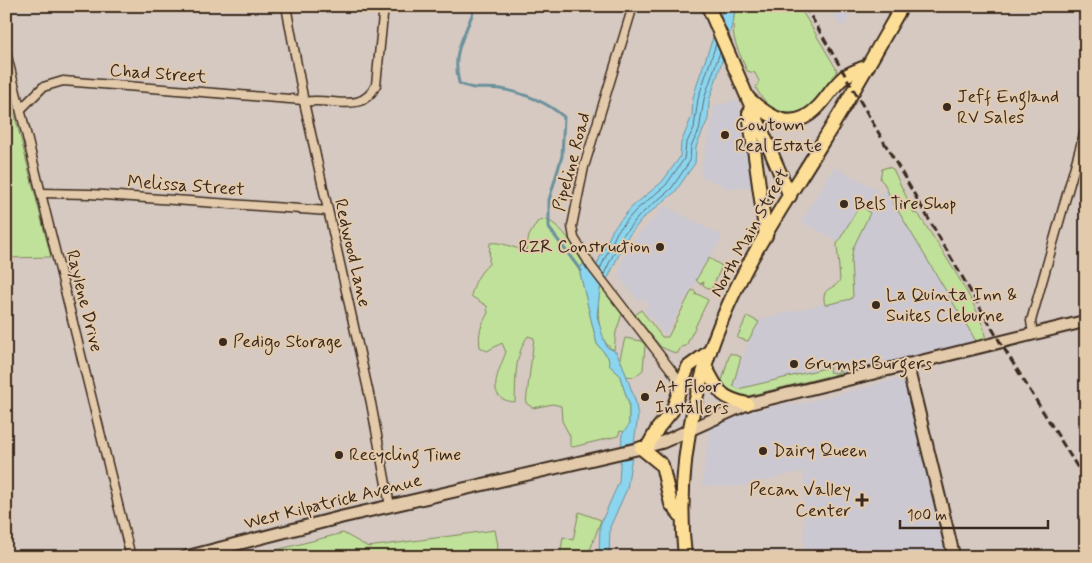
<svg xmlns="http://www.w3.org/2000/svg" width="1092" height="563" font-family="Mynerve,sans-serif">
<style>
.built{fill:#cbc8d2}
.green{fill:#c0e19a;stroke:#7e865c}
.water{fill:#8cd5ee;stroke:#6c919b}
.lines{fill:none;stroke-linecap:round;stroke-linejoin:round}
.shore{stroke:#5b6e71;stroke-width:1}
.stream{stroke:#6c919b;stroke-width:3}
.street-casing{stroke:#3b2a1e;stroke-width:11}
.secondary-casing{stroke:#3b2a1e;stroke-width:15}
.primary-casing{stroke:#3b2a1e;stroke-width:16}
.street{stroke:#e3caab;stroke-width:8}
.secondary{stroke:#e3caab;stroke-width:11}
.primary{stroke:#fdde96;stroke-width:12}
.rail{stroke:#3b2a1e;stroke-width:3;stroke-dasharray:8 4;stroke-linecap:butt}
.poi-dot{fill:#3b2a1e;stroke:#e3caab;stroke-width:2}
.labels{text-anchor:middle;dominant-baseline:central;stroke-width:4;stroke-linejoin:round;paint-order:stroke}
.street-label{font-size:18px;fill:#3b2a1e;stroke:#e3caab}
.poi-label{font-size:18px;fill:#3b2a1e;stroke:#e3caab;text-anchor:start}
</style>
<rect width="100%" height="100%" fill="#d5c9c2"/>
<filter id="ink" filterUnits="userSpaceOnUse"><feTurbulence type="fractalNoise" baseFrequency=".02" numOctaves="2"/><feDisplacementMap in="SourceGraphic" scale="10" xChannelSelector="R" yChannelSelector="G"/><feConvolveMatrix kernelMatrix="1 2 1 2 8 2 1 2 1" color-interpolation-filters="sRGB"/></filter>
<g filter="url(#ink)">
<g class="built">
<polygon points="829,6 855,6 842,29"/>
<polygon points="737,100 746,126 754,186 730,189 700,175 715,106"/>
<polygon points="834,167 874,188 879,196 886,188 978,342 739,399 731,388 757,320 849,298 842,243 801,222"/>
<polygon points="665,206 722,236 665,335 644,309 648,305 643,298 639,301 619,277 625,250"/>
<polygon points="903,377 946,557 804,557 804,471 743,486 702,486 710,428 717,420 789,403 794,406"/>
</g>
<g class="green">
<path d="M736 6H799L837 70C824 111 780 133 756 88L759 81 755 73 747 71C736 44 729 37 736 6Z"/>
<polygon points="6,81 51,257 6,258"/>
<path d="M888 167 893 169 914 213 919 215C933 238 989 318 985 341H976L891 199 884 183 880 179 882 169Z"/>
<path d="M862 206 870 213 853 248 851 262 853 296 851 299 825 305C820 286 834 291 840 280L837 244 858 208Z"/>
<path d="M546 219C565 229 573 245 584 263L579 269 597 344 608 357 610 366 619 374 629 404V425L625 432 620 431 618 436 573 447 570 446V436L562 421 561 406 553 404 533 408 526 403 534 338 528 336C514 356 516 379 515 402 483 400 499 371 506 352L502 343 487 351 480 347C478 333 481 325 488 313L487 306 471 296C474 283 479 273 489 264L490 243C502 241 513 249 526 250L529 236 537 222Z"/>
<polygon points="709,258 722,266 711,290 703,285 704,282 700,284 696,280"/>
<path d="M602 288 609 293 622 314 616 332 614 350C596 342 597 306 600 289Z"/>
<polygon points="692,290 696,292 695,295 698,294 708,300 686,346 681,347 677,354 661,347 635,315 641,310 662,337 668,337"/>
<polygon points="747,316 759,322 748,341 737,338"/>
<polygon points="625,338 642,341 645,345 643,370 634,377 626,376 620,358"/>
<polygon points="730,353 741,357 733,385 738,389 830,367 829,372 838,373 839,369 841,373 736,399 721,384"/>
<polygon points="579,512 601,520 590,550 591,557 560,557 563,537 573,540"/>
<polygon points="495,530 498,546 496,557 249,557 343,533 368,547"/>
</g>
<polygon class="water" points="724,6 736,6 727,46 709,101 708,119 696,147 695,163 675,192 643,218 626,239 609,276 600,289 597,316 604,340 607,347 616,352 623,366 635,400 638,416 627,489 610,527 609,557 599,557 600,525 619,482 622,434 629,425 629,404 619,374 610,366 608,357 597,344 579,269 584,263 594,271 613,229 632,207 662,182 680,157 681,143 692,116 693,98 699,78"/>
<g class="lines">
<g class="shore">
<polyline points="600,269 617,232 635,211 666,185 684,159 686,144 694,128 698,99 716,44"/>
<polyline points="604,274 622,236 640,215 671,189 690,161 691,146 699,131 704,99 720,52"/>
</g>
<path class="stream" d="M475 6C466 36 451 49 459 83 472 91 486 87 501 89 523 93 547 102 564 117L562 156 549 200V228L581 271"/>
<defs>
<g id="street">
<polyline points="286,6 304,102 371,403 390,506"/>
<polyline points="633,6 584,167 572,226 574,238 591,266 682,384"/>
<polyline points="6,52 131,557"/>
<path d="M304 102C332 96 361 116 376 85L384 6"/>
<polyline points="21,109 43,87 63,81 303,100"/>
<polyline points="42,193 90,194 328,211"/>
<polyline points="1033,334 1031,321 1086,127"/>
</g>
<g id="secondary">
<polyline points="907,364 954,557"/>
<polyline points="186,557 342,517 641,448 663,442 747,404 1086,321"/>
</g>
<g id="primary">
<polyline points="708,6 790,196"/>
<path d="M748 98C770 118 793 133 818 107 827 98 833 86 844 77 851 72 860 69 868 66"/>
<polyline points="749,113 766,236"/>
<path d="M705 366C719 391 718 397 747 404"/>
<polyline points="648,446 658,428 672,411 688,367 710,351"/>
<polyline points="641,448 662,465 671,504 682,517"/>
<path d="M685 557C674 457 699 357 746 269 768 227 795 187 820 146 849 100 875 53 902 6"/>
</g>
</defs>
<use href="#street" class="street-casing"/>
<use href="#secondary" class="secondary-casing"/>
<use href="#primary" class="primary-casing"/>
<use href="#street" class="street"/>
<use href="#secondary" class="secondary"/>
<use href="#primary" class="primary"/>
<polyline class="rail" points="805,6 1000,342 1086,481"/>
</g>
</g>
<g class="poi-dot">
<circle cx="947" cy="107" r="5"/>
<circle cx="725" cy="135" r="5"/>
<circle cx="844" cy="204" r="5"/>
<circle cx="660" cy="247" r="5"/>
<circle cx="876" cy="305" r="5"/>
<circle cx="223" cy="342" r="5"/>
<circle cx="794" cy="364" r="5"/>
<circle cx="645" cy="397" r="5"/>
<circle cx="763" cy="451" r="5"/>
<circle cx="339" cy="455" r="5"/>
<path d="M859.5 492.5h5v5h5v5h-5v5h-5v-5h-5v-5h5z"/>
</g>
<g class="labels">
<g class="street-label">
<text transform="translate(158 74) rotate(4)">Chad Street</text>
<text transform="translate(572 162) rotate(-75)">Pipeline Road</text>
<text transform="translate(186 186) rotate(4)">Melissa Street</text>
<text transform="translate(750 233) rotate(-61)">North Main Street</text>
<text transform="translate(352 253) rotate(77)">Redwood Lane</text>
<text transform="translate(84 301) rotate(76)">Raylene Drive</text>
<text transform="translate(333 502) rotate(-14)">West Kilpatrick Avenue</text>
</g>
<g class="poi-label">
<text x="957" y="97">Jeff England<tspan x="957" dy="21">RV Sales</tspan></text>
<text x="735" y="125">Cowtown<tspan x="735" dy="21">Real Estate</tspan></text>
<text x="854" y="204">Bels Tire Shop</text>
<text x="650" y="247" text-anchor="end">RZR Construction</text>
<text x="886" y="295">La Quinta Inn &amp;<tspan x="886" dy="21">Suites Cleburne</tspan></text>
<text x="233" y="342">Pedigo Storage</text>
<text x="804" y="364">Grumps Burgers</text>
<text x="655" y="387">A+ Floor<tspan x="655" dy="21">Installers</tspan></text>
<text x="773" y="451">Dairy Queen</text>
<text x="349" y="455">Recycling Time</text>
<text x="851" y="490" text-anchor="end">Pecan Valley<tspan x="851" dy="21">Center</tspan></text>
</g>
</g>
<rect width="1092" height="563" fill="none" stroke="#e3caab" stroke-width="25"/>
<rect x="12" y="12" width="1067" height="538" fill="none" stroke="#3b2a1e" stroke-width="2" filter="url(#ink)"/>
<path d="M900 520v8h148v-8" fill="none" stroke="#3b2a1e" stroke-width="2.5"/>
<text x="907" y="520" font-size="15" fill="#3b2a1e" stroke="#e3caab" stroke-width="4" paint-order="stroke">100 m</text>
</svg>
